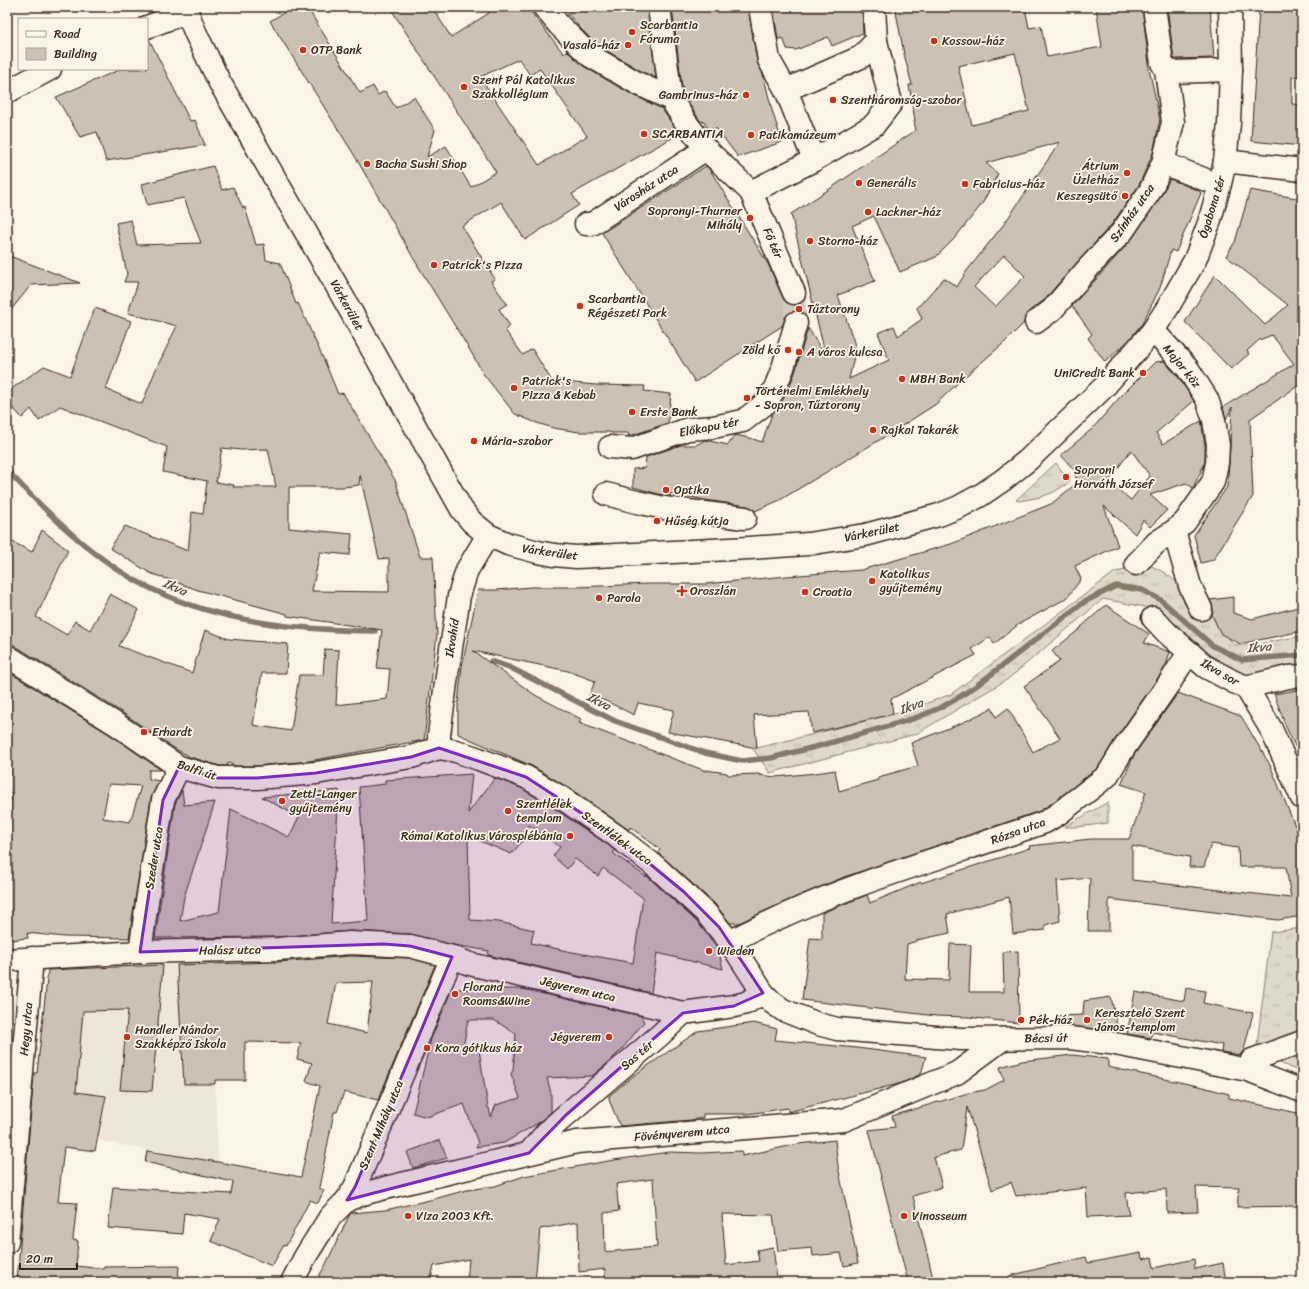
<svg xmlns="http://www.w3.org/2000/svg" width="1309" height="1289" font-family="Sriracha,sans-serif">
<style>
.built{fill:#eee6d6}
.grass{fill:url(#grass-tufts);stroke:#8e8173}
.lines{fill:none;stroke-linecap:round;stroke-linejoin:round}
.stream{stroke:#85796b;stroke-width:5.5}
.building{fill:#ccc2b3;stroke:#3b2a1e;fill-rule:evenodd}
.minor-tunnel{stroke:#d5ccbd;stroke-width:22;stroke-dasharray:22 11;stroke-linecap:butt}
.minor-casing{stroke:#3b2a1e;stroke-width:25}
.minor{stroke:#fcf5e5;stroke-width:22}
.marked{fill:#7b2cbf;fill-opacity:0.2;stroke:#7b2cbf;stroke-width:3;stroke-linejoin:round}
.poi-dot{fill:#c8321e;stroke:#fcf5e5;stroke-width:1.5}
.labels{text-anchor:middle;dominant-baseline:central;stroke-width:3.5;stroke-linejoin:round;paint-order:stroke}
.poi-label{font-size:12px;fill:#3b2a1e;stroke:#fcf5e5;text-anchor:start}
.street-label{font-size:12px;fill:#3b2a1e;stroke:#fcf5e5}
.water-label{font-size:13px;font-style:italic;fill:#605144;stroke:#fcf5e5}
</style>
<defs>
<pattern id="grass-tufts" width="24" height="20" patternUnits="userSpaceOnUse"><rect width="24" height="20" fill="#e0d8c8"/><path d="M3 7l-1-3M5 7V3M7 7l1-3M15 17l-1-3M17 17v-4M19 17l1-3" fill="none" stroke="#c1baab"/></pattern>
</defs>
<rect width="100%" height="100%" fill="#fcf5e5"/>
<filter id="ink" filterUnits="userSpaceOnUse"><feTurbulence type="fractalNoise" baseFrequency=".025" numOctaves="2"/><feDisplacementMap in="SourceGraphic" scale="8" xChannelSelector="R" yChannelSelector="G"/><feConvolveMatrix kernelMatrix="1 2 1 2 8 2 1 2 1" color-interpolation-filters="sRGB"/></filter>
<g filter="url(#ink)">
<polygon class="built" points="210,964 212,990 218,1162 169,1154 97,1140 30,1134 48,969"/>
<g class="grass">
<polygon points="1056,463 1070,482 1054,492 1041,497 1019,501 1016,500"/>
<polygon points="1150,565 1165,573 1217,613 1222,629 1234,645 1252,645 1302,636 1302,671 1253,678 1209,663 1179,630 1145,607 1103,599 1008,679 916,734 770,773 753,749 906,711 951,694 1115,572"/>
<polygon points="1108,802 1108,823 1078,827 1064,827"/>
<polygon points="1302,928 1302,1073 1256,1052 1271,932"/>
</g>
<g class="lines">
<g class="stream">
<path d="M7 470C48 514 98 564 154 590 222 623 301 630 375 631"/>
<polyline points="491,661 509,667 615,721 705,753 742,761 771,758 819,746 889,726 918,717 942,707 956,699 976,686 1084,602 1116,586 1142,590 1161,600 1213,646 1242,660 1302,655"/>
</g>
</g>
<g class="building">
<path d="M293 7H307L360 93 373 86 378 95 385 91 396 108 414 97 435 130 427 157 446 146 471 187 496 172 396 17 390 7H432L451 37 489 13 485 7H527L564 54 567 51 583 66 631 94 662 109 679 134 572 194 579 205 525 240 501 202 462 226 495 279 491 281 507 304 499 309 510 326 505 330 523 355 532 349 552 381 596 385 645 386 644 391 671 394 668 423 630 436H628L629 433H612L609 432H579L553 428 534 422 515 414 484 375 471 352 418 266 353 153 270 21ZM519 59 530 75 540 69 587 136 539 165 480 77Z"/>
<polygon points="562,7 647,7 656,78 643,72 597,45 580,28"/>
<polygon points="672,7 748,7 757,62 763,74 772,110 782,142 738,157 716,128 709,130 703,121 701,122 683,95"/>
<polygon points="773,7 862,7 863,33 832,46 828,37 796,50 787,49 783,38 778,39"/>
<path d="M895 7H1025L1029 28 1041 26 1047 57 1102 47 1096 7H1142L1149 64H1148L1160 119 1153 153 1139 185 1112 224 1081 258 1043 301 1028 312 1025 317 1024 323 1005 342 961 380 936 404 891 433 780 500 755 511 752 508 747 506 705 500 671 493 670 496H666L633 487V469L645 468 646 457 681 445H696L705 440 728 445 735 435 750 438 762 442 772 414 777 409 786 394 795 373 808 328 826 357 791 214 831 188 916 130 914 121H915L909 85H912L904 54ZM1015 53 1029 111 972 125 958 66ZM1060 142 1004 224 966 272 957 287 944 278 917 308 922 319 898 336 894 326 878 333 889 360 849 379 856 348 838 295 875 281 852 226 874 216 900 272 936 257 954 239 982 204 998 174 986 163ZM1004 255 1025 276 995 307 974 287Z"/>
<polygon points="1167,7 1210,7 1214,58 1174,59"/>
<polygon points="1259,7 1302,7 1302,76 1292,77 1292,104 1302,105 1302,146 1251,141"/>
<polygon points="147,39 149,39 190,121 195,120 205,145 106,161 97,132 80,137 56,97 121,69 147,69"/>
<path d="M213 166 222 190 233 187 243 208 245 207 256 245 264 244 266 260 280 263 296 304 298 303 324 360 338 394 343 393 395 480 420 557H433L437 635 424 740 309 761 256 766H236L228 763 227 766H220L190 757 174 748 123 713 14 645 7 644V539L32 552 42 530 68 550 36 617 67 635 75 621 90 630 110 594 139 610 119 646 192 673 205 630 229 639 288 644 286 673H262L253 725 291 731 299 675H323L325 649 339 650 336 705 387 699 390 669 377 668 382 630 287 616V614L198 590 150 573 110 548 125 526 188 551 192 512 203 514 207 481 163 472 167 447 60 406 39 421 31 409 22 418 7 401V392L44 366 70 376 95 308 131 321 106 389 142 404 156 369 177 326 128 313 138 282H124L127 274 116 223 131 220 137 245 201 243 184 198 147 205 142 184ZM222 448 241 450 268 449 276 487H233L234 485 216 482ZM360 475 379 559 389 558V592L312 591 320 552 350 555 352 534 289 528V487H344L359 485Z"/>
<polygon points="706,166 710,170 768,264 783,298 787,303 794,305 797,311 793,311 787,314 782,326 695,382 602,233"/>
<polygon points="1170,179 1199,191 1201,193 1176,252 1171,250 1160,288 1143,322 1129,340 1105,362 1088,338 1092,334 1072,306 1132,239 1160,198"/>
<polygon points="1250,190 1302,199 1302,383 1250,419 1253,496 1213,560 1201,563 1194,535 1227,487 1229,464 1232,407 1226,419 1223,407 1294,364 1272,335 1259,340 1247,351 1249,354 1231,369 1185,322 1215,275 1265,325 1288,305 1226,256 1235,242"/>
<polygon points="7,255 80,283 31,285 7,315"/>
<path d="M1164 361 1178 377 1194 401 1156 433 1163 444 1201 421 1205 446V461L1203 467 1193 488 1186 483 1150 495 1167 510 1150 527 1143 520 1135 534 1104 506 1118 546 1075 566 1081 579 1067 598 1019 624 994 644 990 637 972 649 976 655 891 699 893 714 812 733 809 712 754 715 757 748 668 732 674 710 638 703 634 715 606 701 589 696 595 681 568 671 473 651 535 695 581 719 579 723 706 771V770L727 773 728 775 759 774 760 775 775 777 816 773 835 770 839 791 878 780V777L918 766 911 743 964 722 992 708 996 717 1008 708 1033 752 1060 738 1024 686 1060 661 1052 651 1081 628V627L1106 605 1149 634 1144 643 1170 652 1166 665 1160 675 1114 741 1098 768 1051 804 1040 811 844 877 780 904 739 923H730L715 904 658 853 660 849 630 827 629 830 569 788 532 766 458 734V703L462 666 478 590H497L531 587H577L647 584H705L787 576 861 570 951 544 1051 504 1077 483 1075 471 1061 455 1092 429 1120 397 1155 362ZM1131 450 1150 476 1131 500 1108 482Z"/>
<polygon points="1233,597 1233,613 1252,619 1302,606 1302,631 1240,644 1221,634 1212,615 1213,610 1210,600"/>
<path d="M7 671 109 734 161 770H149V779L159 781 151 798 129 938 64 937 27 933 28 938 10 940 7 892 8 815 12 793 7 792ZM109 784 141 786 130 822 103 818Z"/>
<polygon points="1302,689 1302,761 1286,727 1274,694"/>
<path d="M1178 693 1241 716 1270 765 1302 843V916L1278 920 1109 899V931H1088L1090 878 1057 881 1060 921 1045 925V930L1013 934 1009 897 947 914 950 933 917 940V941L907 944 905 979 949 980 950 944 971 945 969 992H1004L1003 952 1018 951 1019 1023 968 1017 936 1016 802 1000 810 938 822 939V913L867 895 870 903 921 882V883L1030 848 1029 846 1091 839H1129L1146 792 1121 784 1134 755ZM1211 844 1238 848 1239 867H1286L1291 898 1132 880V846L1190 857 1189 867H1204Z"/>
<path d="M472 774 468 813 495 778 521 788 555 809 608 845 615 851 613 853 646 877V875L648 877 697 922 718 948 723 969 657 953 651 993 488 955 489 951 454 945 411 934 351 931 277 937 155 938 175 804 182 790 184 805 215 802 184 897 180 921 219 912 231 809 289 837 299 817 262 797 339 790 331 924 368 921 359 787 385 784V780ZM529 825 560 847 553 856 567 869 575 859 598 876 603 868 643 898 633 963 567 951 531 943 534 930 499 922 470 920 468 836 511 854 523 841Z"/>
<path d="M350 956 408 958 435 965 378 1100 344 1092 337 1112H334L319 1188 324 1190 318 1203 310 1200 286 1246 284 1245 272 1266 211 1241 220 1219 184 1213 182 1234 108 1228 113 1187 231 1194 233 1182 145 1162 147 1151 218 1162 301 1177 320 1086 306 1081 312 1063 297 1059 301 1043 245 1042V1080H215V1084H184L177 965 278 962ZM373 982 367 1033 328 1024 336 983Z"/>
<polygon points="163,965 152,1091 120,1090 128,1010 83,1011 76,1092 106,1096 95,1151 64,1147 58,1202 77,1203 73,1240 78,1241 76,1266 104,1269 104,1267 179,1266 178,1282 17,1282 34,1073 37,1073 48,970"/>
<polygon points="1186,988 1205,991 1203,1003 1253,1013 1244,1050 1240,1055 1221,1052 1222,1045 1152,1032 1151,1038 1127,1034 1135,992 1184,1001"/>
<path d="M452 989H522L641 1016 644 1022 622 1049 609 1062 592 1076 547 1078 551 1093V1112L538 1123 504 1143 476 1147 478 1143 464 1104 427 1117 413 1113 431 1039ZM468 1020H494L516 1034 513 1070 511 1074 520 1098 496 1105 491 1117 489 1108H488L479 1049 463 1048Z"/>
<polygon points="1111,997 1117,1025 1096,1029 1071,1026 1059,1026 1057,1016 1083,1015 1084,1001"/>
<polygon points="754,1023 777,1029 775,1040 857,1048 926,1057 921,1074 902,1083 788,1112 788,1108 748,1114 703,1114 703,1118 691,1120 620,1126 609,1100 609,1096 633,1076 698,1031"/>
<polygon points="1072,1055 1108,1059 1108,1067 1203,1087 1229,1094 1229,1098 1302,1114 1302,1206 1237,1207 1239,1188 1196,1187 1198,1212 1167,1213 1166,1189 1126,1193 1129,1215 1088,1217 1086,1188 1016,1196 1011,1182 992,1190 967,1107 961,1150 934,1157 942,1187 913,1196 934,1282 908,1282 869,1130 895,1127 892,1116 968,1093 985,1090 1004,1080 1000,1067 1022,1061"/>
<polygon points="440,1140 447,1158 413,1168 407,1152"/>
<path d="M835 1140 838 1166 858 1263 844 1266 841 1253 813 1256 812 1248 778 1251 773 1215 722 1214 726 1265 759 1261 757 1250 773 1247 777 1279 755 1282H605V1269L579 1272 578 1222 540 1229 535 1282H467L469 1259 434 1266 430 1282H315L324 1268 349 1216 351 1213 385 1210 430 1200 467 1190 495 1186 524 1176 614 1160 669 1152 701 1153 742 1151V1156L798 1144ZM653 1179 657 1247 605 1252 604 1213 619 1211 616 1184Z"/>
<polygon points="1141,1253 1142,1259 1152,1257 1154,1268 1194,1259 1195,1269 1223,1263 1226,1282 1009,1282 1009,1276 1086,1257 1088,1263"/>
</g>
<g class="lines">
<polyline class="minor-tunnel" points="794,293 796,323"/>
<defs>
<g id="minor">
<polyline points="185,7 196,34 220,83 335,283 462,510 472,522 488,535 508,544 538,552 554,555 576,557 597,556 749,548 808,544 865,535 939,515 959,507 981,495 1003,480 1028,460 1104,387 1152,332 1168,307 1195,260 1209,223 1220,184 1225,161 1229,124 1231,70 1230,7"/>
<polyline points="544,7 559,25 589,55 637,83 671,99"/>
<polyline points="659,7 671,99 685,121 706,149 751,192"/>
<polyline points="760,7 769,60 786,90"/>
<polyline points="147,27 187,12"/>
<polyline points="1166,70 1174,72 1231,70"/>
<polyline points="7,92 50,69"/>
<polyline points="814,160 874,125 891,103 876,41"/>
<polyline points="1225,161 1302,170"/>
<polyline points="1163,163 1206,180"/>
<polyline points="586,224 592,224 706,149"/>
<polyline points="794,293 751,192 814,160 786,90 861,57 876,41 874,7"/>
<polyline points="1036,322 1052,310 1090,266 1122,232 1150,191 1163,163 1173,122 1166,70 1162,63 1154,7"/>
<polyline points="610,447 632,449 688,429 713,427 743,421 766,403 775,388 783,368 796,323"/>
<polyline points="606,494 637,502 664,508 745,518"/>
<polyline points="1174,531 1190,586 1201,609"/>
<polyline points="1136,564 1156,543 1174,531 1185,522 1213,482 1217,463 1218,445 1214,420 1207,399 1188,369 1160,338 1152,332"/>
<polyline points="1153,618 1167,633 1206,667 1234,682 1246,687 1288,677 1302,676"/>
<polyline points="7,656 116,724 179,767 218,778 257,778 316,773 411,757 439,748"/>
<polyline points="1246,687 1271,729 1302,798"/>
<polyline points="439,748 456,751 479,759 526,777 562,798 615,835 656,867 706,913 730,942 763,993 773,1003 783,1010 818,1024 837,1029 961,1039 1070,1038 1110,1043 1248,1070 1302,1091"/>
<polyline points="439,748 439,735 448,668 459,596 467,570 488,535"/>
<path d="M730 942C748 931 766 924 785 915 868 877 959 853 1045 822L1058 814 1107 776 1124 748 1170 682 1180 666 1190 653"/>
<polyline points="140,952 148,895 163,800 179,767"/>
<polyline points="7,960 140,952 278,949 350,943 410,946 452,957 470,964 683,1013"/>
<polyline points="1248,1070 1252,1060 1302,1042"/>
<polyline points="529,1153 546,1133 566,1115 660,1035 683,1013 734,1006 746,1003 763,993"/>
<polyline points="347,1200 363,1194 385,1188 577,1142 844,1120 957,1073 1003,1039"/>
<polyline points="7,1242 32,958"/>
<polyline points="292,1282 305,1257 330,1217 347,1200 355,1187 452,957"/>
</g>
</defs>
<use href="#minor" class="minor-casing"/>
<use href="#minor" class="minor"/>
</g>
</g>
<path class="marked" d="M439 748 526 777 615 835 684 892 719 927 763 993 734 1006 683 1013 566 1115 529 1153 347 1200 355 1187 452 957 410 946 384 944 140 952 163 800 179 767 218 778H257L316 773 411 757Z"/>
<g class="poi-dot">
<circle cx="632" cy="32" r="4"/>
<circle cx="934" cy="41" r="4"/>
<circle cx="628" cy="45" r="4"/>
<circle cx="303" cy="50" r="4"/>
<circle cx="464" cy="87" r="4"/>
<circle cx="746" cy="95" r="4"/>
<circle cx="833" cy="100" r="4"/>
<circle cx="644" cy="134" r="4"/>
<circle cx="751" cy="135" r="4"/>
<circle cx="367" cy="164" r="4"/>
<circle cx="1127" cy="173" r="4"/>
<circle cx="859" cy="183" r="4"/>
<circle cx="965" cy="184" r="4"/>
<circle cx="1125" cy="196" r="4"/>
<circle cx="868" cy="212" r="4"/>
<circle cx="750" cy="218" r="4"/>
<circle cx="810" cy="241" r="4"/>
<circle cx="434" cy="265" r="4"/>
<circle cx="580" cy="306" r="4"/>
<circle cx="799" cy="309" r="4"/>
<circle cx="788" cy="350" r="4"/>
<circle cx="799" cy="352" r="4"/>
<circle cx="1143" cy="373" r="4"/>
<circle cx="902" cy="379" r="4"/>
<circle cx="514" cy="388" r="4"/>
<circle cx="747" cy="398" r="4"/>
<circle cx="632" cy="412" r="4"/>
<circle cx="873" cy="430" r="4"/>
<circle cx="474" cy="441" r="4"/>
<circle cx="1066" cy="477" r="4"/>
<circle cx="666" cy="490" r="4"/>
<circle cx="657" cy="521" r="4"/>
<circle cx="872" cy="581" r="4"/>
<path d="M680 585h4v4h4v4h-4v4h-4v-4h-4v-4h4z"/>
<circle cx="805" cy="592" r="4"/>
<circle cx="599" cy="598" r="4"/>
<circle cx="144" cy="732" r="4"/>
<circle cx="282" cy="801" r="4"/>
<circle cx="508" cy="811" r="4"/>
<circle cx="570" cy="836" r="4"/>
<circle cx="709" cy="951" r="4"/>
<circle cx="455" cy="994" r="4"/>
<circle cx="1021" cy="1020" r="4"/>
<circle cx="1087" cy="1020" r="4"/>
<circle cx="127" cy="1037" r="4"/>
<circle cx="609" cy="1037" r="4"/>
<circle cx="427" cy="1048" r="4"/>
<circle cx="408" cy="1216" r="4"/>
<circle cx="904" cy="1216" r="4"/>
</g>
<g class="labels">
<g class="poi-label">
<text x="640" y="25">Scarbantia<tspan x="640" dy="14">Fóruma</tspan></text>
<text x="942" y="41">Kossow-ház</text>
<text x="620" y="45" text-anchor="end">Vasaló-ház</text>
<text x="311" y="50">OTP Bank</text>
<text x="472" y="80">Szent Pál Katolikus<tspan x="472" dy="14">Szakkollégium</tspan></text>
<text x="738" y="95" text-anchor="end">Gambrinus-ház</text>
<text x="841" y="100">Szentháromság-szobor</text>
<text x="652" y="134">SCARBANTIA</text>
<text x="759" y="135">Patikamúzeum</text>
<text x="375" y="164">Bacha Sushi Shop</text>
<text x="1119" y="166" text-anchor="end">Átrium<tspan x="1119" dy="14">Üzletház</tspan></text>
<text x="867" y="183">Generális</text>
<text x="973" y="184">Fabricius-ház</text>
<text x="1117" y="196" text-anchor="end">Keszegsütő</text>
<text x="742" y="211" text-anchor="end">Sopronyi-Thurner<tspan x="742" dy="14">Mihály</tspan></text>
<text x="876" y="212">Lackner-ház</text>
<text x="818" y="241">Storno-ház</text>
<text x="442" y="265">Patrick's Pizza</text>
<text x="588" y="299">Scarbantia<tspan x="588" dy="14">Régészeti Park</tspan></text>
<text x="807" y="309">Tűztorony</text>
<text x="780" y="350" text-anchor="end">Zöld kő</text>
<text x="807" y="352">A város kulcsa</text>
<text x="1135" y="373" text-anchor="end">UniCredit Bank</text>
<text x="910" y="379">MBH Bank</text>
<text x="522" y="381">Patrick's<tspan x="522" dy="14">Pizza &amp; Kebab</tspan></text>
<text x="755" y="391">Történelmi Emlékhely<tspan x="755" dy="14">- Sopron, Tűztorony</tspan></text>
<text x="640" y="412">Erste Bank</text>
<text x="881" y="430">Rajkai Takarék</text>
<text x="482" y="441">Mária-szobor</text>
<text x="1074" y="470">Soproni<tspan x="1074" dy="14">Horváth József</tspan></text>
<text x="674" y="490">Optika</text>
<text x="665" y="521">Hűség kútja</text>
<text x="880" y="574">Katolikus<tspan x="880" dy="14">gyűjtemény</tspan></text>
<text x="690" y="591">Oroszlán</text>
<text x="813" y="592">Croatia</text>
<text x="607" y="598">Parola</text>
<text x="152" y="732">Erhardt</text>
<text x="290" y="794">Zettl-Langer<tspan x="290" dy="14">gyűjtemény</tspan></text>
<text x="516" y="804">Szentlélek<tspan x="516" dy="14">templom</tspan></text>
<text x="562" y="836" text-anchor="end">Római Katolikus Városplébánia</text>
<text x="717" y="951">Wieden</text>
<text x="463" y="987">Florand<tspan x="463" dy="14">Rooms&amp;Wine</tspan></text>
<text x="1095" y="1013">Keresztelő Szent<tspan x="1095" dy="14">János-templom</tspan></text>
<text x="1029" y="1020">Pék-ház</text>
<text x="135" y="1030">Handler Nándor<tspan x="135" dy="14">Szakképző Iskola</tspan></text>
<text x="601" y="1037" text-anchor="end">Jégverem</text>
<text x="435" y="1048">Kora gótikus ház</text>
<text x="416" y="1216">Viza 2003 Kft.</text>
<text x="912" y="1216">Vinosseum</text>
</g>
<g class="street-label">
<text transform="translate(646 188) rotate(-33)">Városház utca</text>
<text transform="translate(1212 207) rotate(-73)">Ógabona tér</text>
<text transform="translate(1132 213) rotate(-55)">Színház utca</text>
<text transform="translate(773 243) rotate(67)">Fő tér</text>
<text transform="translate(347 305) rotate(61)">Várkerület</text>
<text transform="translate(1182 366) rotate(51)">Major köz</text>
<text transform="translate(709 427) rotate(-11)">Előkapu tér</text>
<text transform="translate(872 532) rotate(-12)">Várkerület</text>
<text transform="translate(550 552) rotate(8)">Várkerület</text>
<text transform="translate(452 638) rotate(-81)">Ikvahíd</text>
<text transform="translate(1220 672) rotate(30)">Ikva sor</text>
<text transform="translate(197 770) rotate(18)">Balfi út</text>
<text transform="translate(1018 831) rotate(-20)">Rózsa utca</text>
<text transform="translate(617 838) rotate(36)">Szentlélek utca</text>
<text transform="translate(154 858) rotate(-81)">Szeder utca</text>
<text transform="translate(230 950) rotate(-1)">Halász utca</text>
<text transform="translate(578 989) rotate(13)">Jégverem utca</text>
<text transform="translate(26 1029) rotate(-85)">Hegy utca</text>
<text transform="translate(1046 1038) rotate(-1)">Bécsi út</text>
<text transform="translate(637 1055) rotate(-41)">Sas tér</text>
<text transform="translate(381 1125) rotate(-67)">Szent Mihály utca</text>
<text transform="translate(682 1133) rotate(-5)">Fövényverem utca</text>
</g>
<g class="water-label">
<text transform="translate(175 587) rotate(23)">Ikva</text>
<text transform="translate(1259 647) rotate(-5)">Ikva</text>
<text transform="translate(599 701) rotate(27)">Ikva</text>
<text transform="translate(911 706) rotate(-20)">Ikva</text>
</g>
</g>
<rect width="1309" height="1289" fill="none" stroke="#fcf5e5" stroke-width="24"/>
<rect x="12" y="12" width="1285" height="1265" fill="none" stroke="#3b2a1e" stroke-width="1.5" filter="url(#ink)"/>
<rect x="18" y="18" width="130" height="52" fill="#fcf5e5" stroke="#afa495"/>
<rect x="26" y="31" width="20" height="6" fill="#fcf5e5" stroke="#afa495"/>
<text x="54" y="38" font-size="12" fill="#3b2a1e">Road</text>
<rect x="26" y="48" width="20" height="12" fill="#ccc2b3" stroke="#afa495"/>
<text x="54" y="58" font-size="12" fill="#3b2a1e">Building</text>
<path d="M20 1263v6h57v-6" fill="none" stroke="#3b2a1e" stroke-width="2"/>
<text x="26" y="1263" font-size="12" fill="#3b2a1e" stroke="#fcf5e5" stroke-width="3" paint-order="stroke">20 m</text>
</svg>
